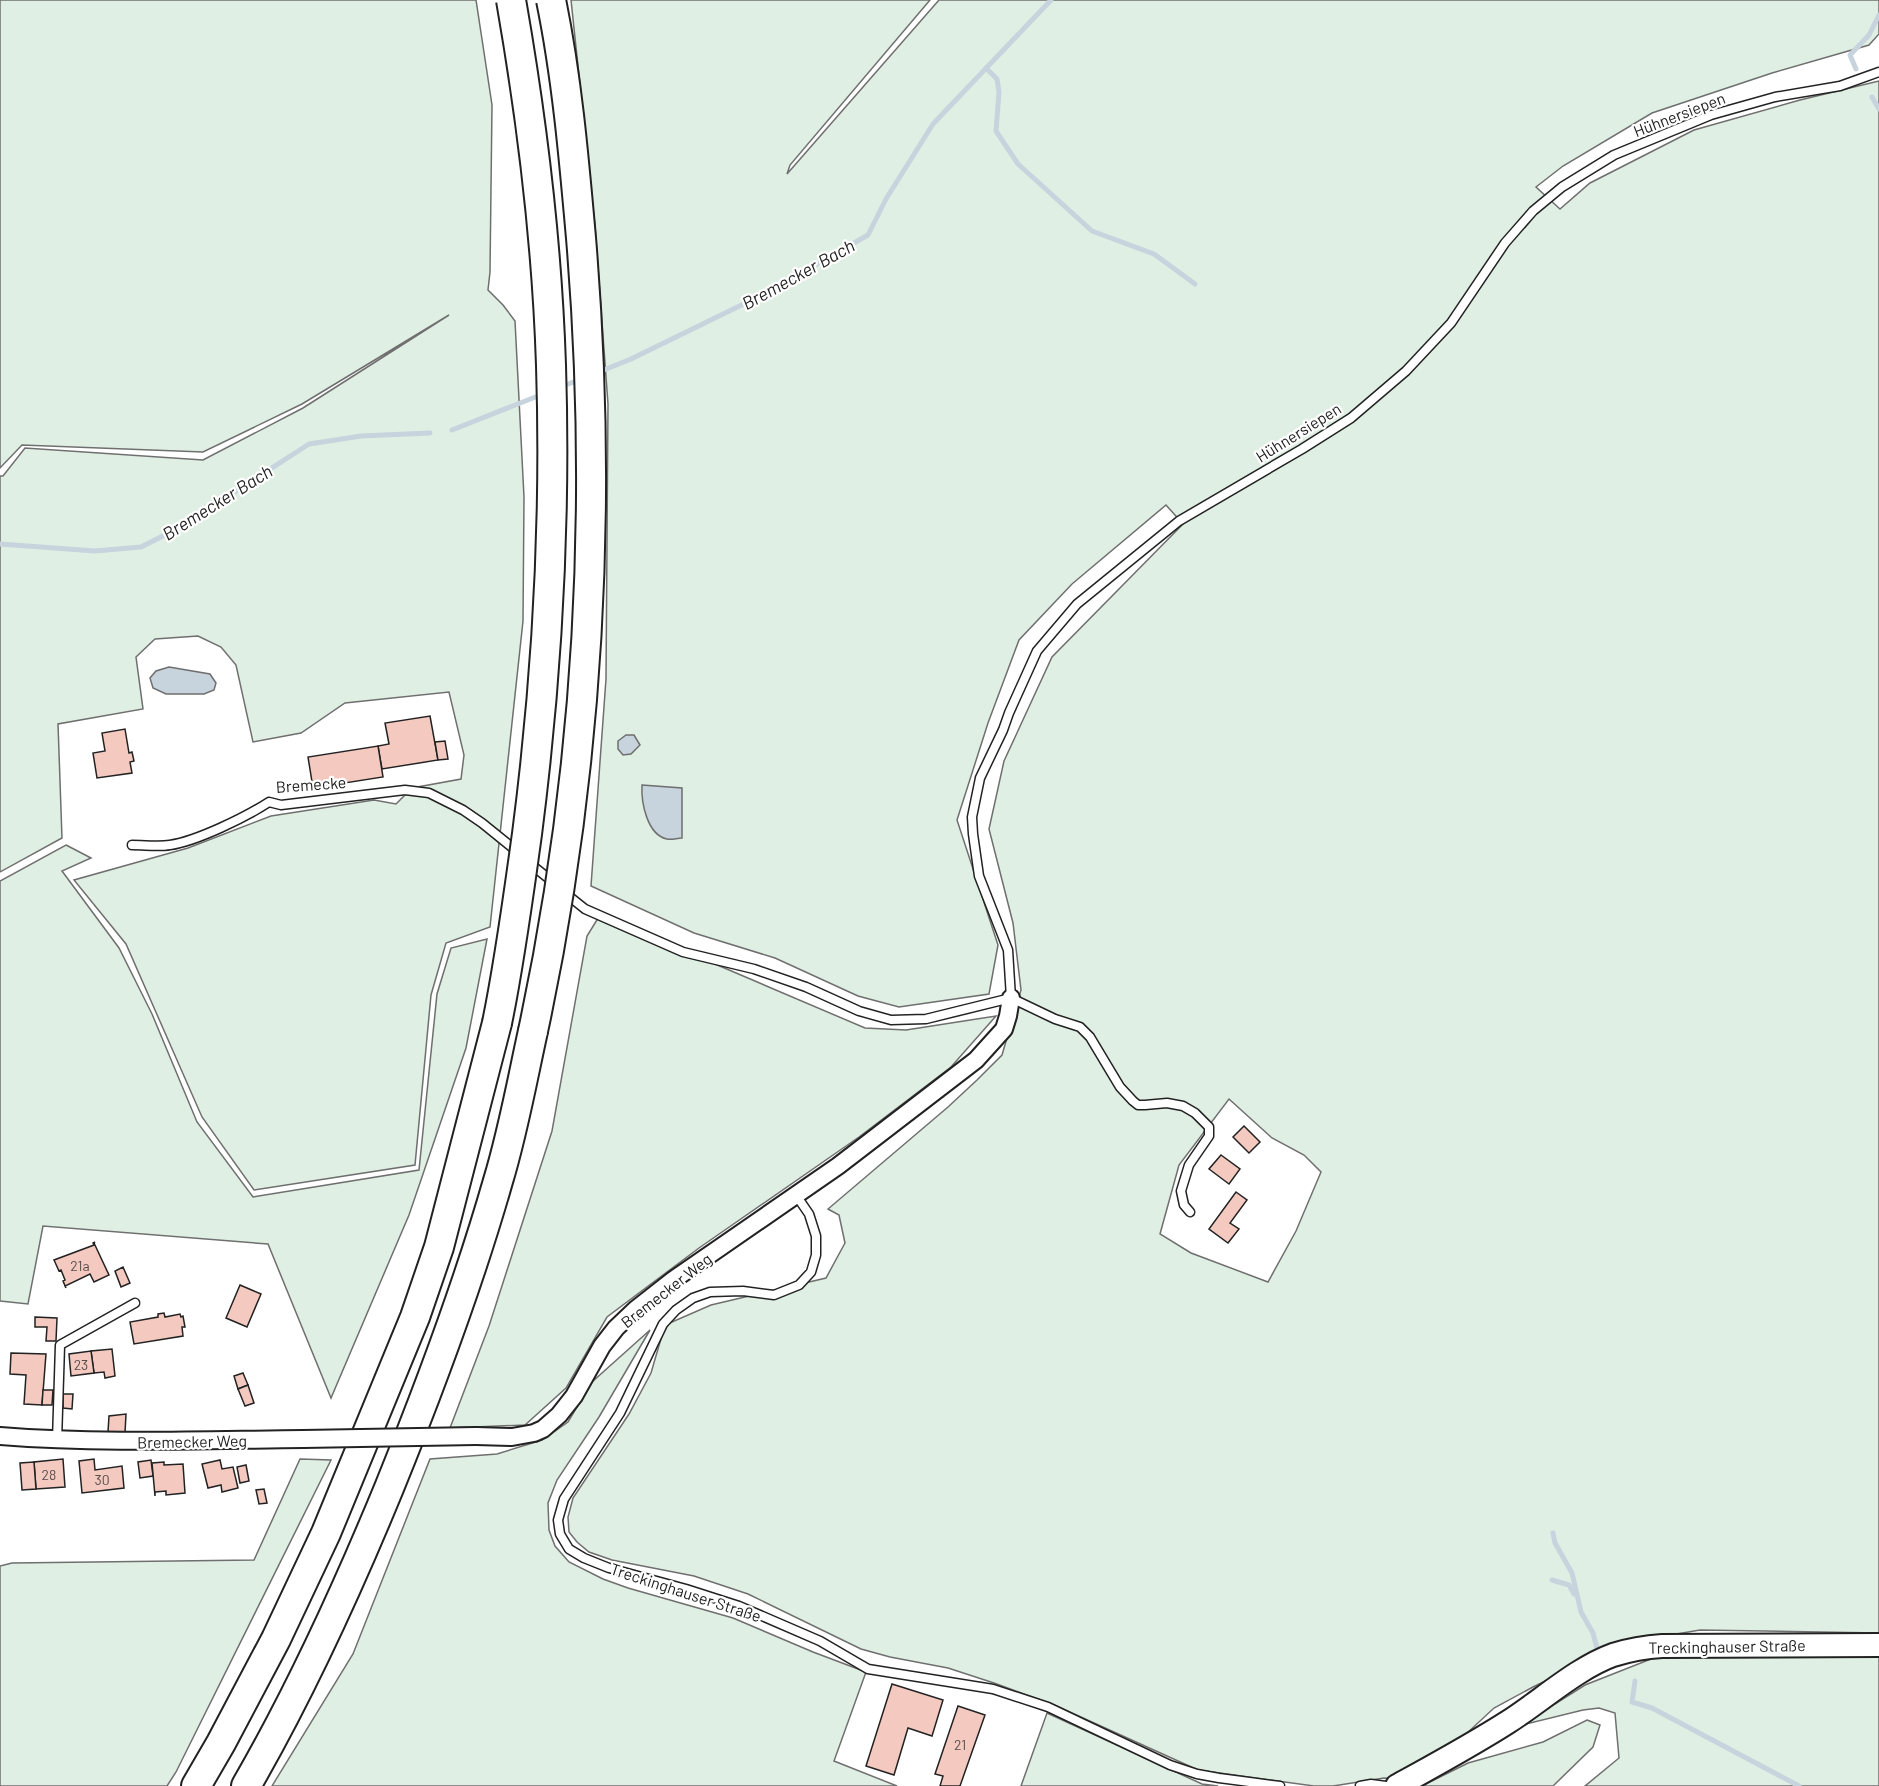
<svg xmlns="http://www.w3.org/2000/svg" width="1879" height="1786" font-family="Barlow,sans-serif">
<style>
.green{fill:#e0efe3;stroke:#6f6f6f;stroke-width:1.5;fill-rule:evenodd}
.water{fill:#c7d3dd;stroke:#6f6f6f;stroke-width:1.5}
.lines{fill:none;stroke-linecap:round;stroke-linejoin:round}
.stream{stroke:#c7d3dd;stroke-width:5}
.building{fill:#f3c9c0;stroke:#222;stroke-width:1.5}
.lane-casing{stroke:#222;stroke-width:11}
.street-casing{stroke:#222;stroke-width:20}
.secondary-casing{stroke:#222;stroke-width:26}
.highway-casing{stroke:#222;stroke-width:32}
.lane{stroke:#fff;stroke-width:8}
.street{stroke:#fff;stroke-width:16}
.secondary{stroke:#fff;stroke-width:22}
.highway{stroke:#fff;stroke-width:28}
.street-bridge-casing{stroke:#222;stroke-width:20;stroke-linecap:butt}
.highway-bridge-casing{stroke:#222;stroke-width:32;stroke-linecap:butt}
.street-bridge{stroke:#fff;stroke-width:16}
.highway-bridge{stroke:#fff;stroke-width:28}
.labels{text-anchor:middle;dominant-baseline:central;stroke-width:4.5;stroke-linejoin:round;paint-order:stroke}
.number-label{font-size:14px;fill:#564c4a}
.street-label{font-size:16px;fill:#222;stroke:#fff}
.water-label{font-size:18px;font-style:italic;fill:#222;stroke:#fff}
</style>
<rect width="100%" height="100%" fill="#fff"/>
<g class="green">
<polygon points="0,0 476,0 492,105 490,272 488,290 503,305 515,321 524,497 523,621 490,927 446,943 431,995 415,1165 254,1190 202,1117 126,944 74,880 188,848 271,816 374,800 396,804 412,788 461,779 464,755 449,692 345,703 301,733 253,742 236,665 221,647 198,636 155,639 136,657 143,709 58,724 62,838 0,872 0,476 3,476 25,448 203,460 303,408 449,315 302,404 203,452 22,445 0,468"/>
<path d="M571 0H930L790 165 787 174 939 0H1879V34L1869 45 1772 73 1652 113 1563 166 1536 187 1560 209 1590 183 1694 130 1800 100 1879 81V1633L1700 1630 1659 1637 1613 1648 1533 1687 1494 1708 1451 1748 1396 1779 1384 1778 1333 1786H1314L1198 1770 1052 1704 994 1683 948 1668 890 1657 861 1649 748 1594 694 1576 612 1560 589 1552 577 1542 569 1532 568 1517 573 1498 629 1414 651 1373 665 1325 711 1305 826 1278 845 1243 839 1215 828 1209 948 1107 977 1080 1002 1055 1021 990 1013 923 989 829 1004 761 1052 657 1183 524 1166 505 1072 584 1019 640 988 723 957 820 998 945 989 994 899 1007 858 996 775 958 694 933 591 886 606 679 608 404 595 226ZM1229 1099 1272 1138 1304 1155 1321 1172 1296 1231 1268 1282 1191 1253 1160 1234 1179 1165Z"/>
<polygon points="66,845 91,858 62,871 119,948 152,1014 197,1122 253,1197 419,1170 437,994 451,948 487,939 466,1048 409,1215 331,1398 268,1244 43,1226 28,1304 0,1301 0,881"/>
<polygon points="600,915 865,1028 906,1030 996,1016 951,1067 859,1137 699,1248 607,1317 566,1388 525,1425 450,1428 489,1326 552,1131 587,936"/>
<polygon points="650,1330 599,1417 557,1480 548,1503 549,1530 555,1546 569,1562 603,1579 628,1588 733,1618 813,1652 866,1672 834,1761 897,1786 272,1786 353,1654 430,1459 497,1454 542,1440 568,1422 592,1382"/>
<polygon points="300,1459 331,1460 176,1772 167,1786 0,1786 0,1566 12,1563 254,1560"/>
<polygon points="1661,1655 1879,1656 1879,1786 1585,1786 1619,1758 1615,1713 1599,1708 1583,1710 1522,1725 1585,1685"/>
<polygon points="1047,1713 1202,1784 1218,1786 1021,1786"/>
<polygon points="1587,1720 1600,1725 1593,1747 1553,1786 1422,1786 1468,1763 1543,1742"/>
</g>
<g class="water">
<polygon points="169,667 210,674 216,683 214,690 204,694 166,694 153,688 150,678 156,671"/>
<polygon points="626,735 634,735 640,745 631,754 623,755 618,749 618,741"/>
<path d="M642 785 682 788V838C677 838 672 840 667 839 647 835 641 802 642 785Z"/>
</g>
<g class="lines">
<g class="stream">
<polyline points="986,68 997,79 999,92 996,131 1018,164 1092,231 1154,254 1195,284"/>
<polyline points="1856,69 1850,55 1869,35 1879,15"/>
<polyline points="1872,97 1879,109"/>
<polyline points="599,372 631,359 762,295 868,235 886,199 933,124 1051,0"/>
<polyline points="560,387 579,380"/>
<polyline points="452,430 543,394"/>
<polyline points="0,544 95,551 141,547 179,528 309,444 361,436 430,433"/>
<polyline points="1553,1533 1555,1543 1572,1573 1581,1612 1593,1633 1599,1656"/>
<polyline points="1552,1580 1569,1585 1574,1594"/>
<polyline points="1635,1681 1632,1702 1652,1708 1799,1786"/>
</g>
</g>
<g class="building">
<polygon points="430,716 438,760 382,769 378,746 389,744 385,723"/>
<polygon points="125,729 129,753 132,752 134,761 130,762 132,773 97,778 93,753 105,751 102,733"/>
<polygon points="445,741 448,759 438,760 435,742"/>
<polygon points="378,746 383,777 313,788 308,757"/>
<polygon points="1244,1126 1260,1142 1249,1153 1233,1137"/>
<polygon points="1221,1155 1240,1169 1229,1184 1209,1169"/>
<polygon points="1236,1192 1247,1200 1230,1223 1239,1229 1228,1243 1209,1229"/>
<polygon points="95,1242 94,1243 109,1275 94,1282 90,1274 65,1286 66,1288 63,1281 65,1280 61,1270 59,1271 54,1260 94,1245 93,1243"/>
<polygon points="123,1267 130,1283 121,1287 115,1271"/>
<polygon points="240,1285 261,1294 247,1327 226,1318"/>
<polygon points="164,1313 165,1317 180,1314 181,1317 183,1316 185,1327 182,1327 183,1336 134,1344 130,1322 158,1317 158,1314"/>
<polygon points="35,1317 57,1318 56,1341 46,1341 47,1327 35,1327"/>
<polygon points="112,1349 115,1376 105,1378 104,1372 94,1373 91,1351"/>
<polygon points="91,1351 94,1373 71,1376 69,1354"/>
<polygon points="11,1353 46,1354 42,1405 24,1404 26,1375 10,1374"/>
<polygon points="243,1373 248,1385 238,1389 234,1376"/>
<polygon points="248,1385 254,1403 245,1406 238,1389"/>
<polygon points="43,1390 53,1390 52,1405 42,1405"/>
<polygon points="63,1394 73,1394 72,1409 63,1408"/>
<polygon points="126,1414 125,1433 108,1432 109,1416"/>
<polygon points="63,1459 65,1487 36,1489 34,1462"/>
<polygon points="94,1459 95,1470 122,1466 124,1488 82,1493 79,1461"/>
<polygon points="151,1460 153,1476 140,1478 138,1462"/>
<polygon points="220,1460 222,1469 233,1467 238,1488 222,1492 221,1485 208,1488 202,1464"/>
<polygon points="34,1462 36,1489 22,1490 20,1463"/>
<polygon points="164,1462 164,1465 183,1464 185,1493 166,1495 166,1491 155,1492 155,1496 152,1463"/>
<polygon points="246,1465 249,1481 240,1483 237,1467"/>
<polygon points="264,1489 267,1503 259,1504 256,1490"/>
<polygon points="892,1684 943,1700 932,1736 908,1728 894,1775 866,1766"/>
<polygon points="958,1706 985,1715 960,1786 940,1786 943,1776 935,1774"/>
</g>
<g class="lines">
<defs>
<g id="lane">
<path d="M132 845C145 845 158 847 170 845 197 841 246 817 269 802L281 805 405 790 429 793 463 810 482 823 519 853"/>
<polyline points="528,862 553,882"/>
<polyline points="565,893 585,909 683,952 754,969 806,987 859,1011 891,1020 926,1019 1011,998 1055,1019 1080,1027 1090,1037 1120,1087 1133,1101 1138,1105 1145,1105 1167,1103 1183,1106 1195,1113 1209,1127 1209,1136 1189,1165 1181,1191 1184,1205 1190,1212"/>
<polyline points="1011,998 1008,950 979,876 973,834 972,817 980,778 1003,730 1009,713 1037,651 1077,604 1179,521 1302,449 1351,418 1406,371 1451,323 1505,243 1533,211 1562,187 1614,155 1711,115 1775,97 1840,86 1879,72"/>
<polyline points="796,1195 809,1214 816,1236 816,1255 811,1272 799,1285 774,1295 743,1291 710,1292 693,1298 676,1310 663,1324 620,1413 564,1499 558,1520 560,1534 569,1549 584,1558 609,1568 686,1589 739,1606 820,1641 868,1669 993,1689 1048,1707 1170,1765 1197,1774 1219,1778 1280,1786"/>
<polyline points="57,1441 60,1345 135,1303"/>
<polyline points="1360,1786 1371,1784 1386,1786"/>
</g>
<g id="street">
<path d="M0 1436C101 1444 202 1440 303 1439"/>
<polyline points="476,1436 512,1437 534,1433 543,1429 559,1415 574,1396 602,1346 616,1328 636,1309 673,1280 838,1166 976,1060 1004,1029 1008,1016 1011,998"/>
</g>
<path id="secondary" d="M1397 1786C1435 1765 1472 1745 1508 1722 1541 1701 1577 1668 1613 1655 1629 1650 1645 1647 1662 1646L1879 1645"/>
<g id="highway">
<polyline points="196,1786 221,1743 276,1639 326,1533 415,1317 439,1247 497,1023"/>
<path d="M246 1786C301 1691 347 1590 389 1488 430 1387 468 1286 498 1181 513 1132 522 1081 533 1031"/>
</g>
</defs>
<use href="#lane" class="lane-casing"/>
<use href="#street" class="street-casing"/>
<use href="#secondary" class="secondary-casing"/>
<use href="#highway" class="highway-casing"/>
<use href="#lane" class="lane"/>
<use href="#street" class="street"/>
<use href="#secondary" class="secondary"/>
<use href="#highway" class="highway"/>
<defs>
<polyline id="street-bridge" points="303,1439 476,1436"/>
<g id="highway-bridge">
<path d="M497 1023C510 960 518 898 527 834 547 679 556 522 551 365 547 242 532 120 511 0"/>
<path d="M533 1031C589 771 603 502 581 238 574 159 567 78 551 0"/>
</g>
</defs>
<use href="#street-bridge" class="street-bridge-casing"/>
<use href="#highway-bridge" class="highway-bridge-casing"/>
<use href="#street-bridge" class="street-bridge"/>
<use href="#highway-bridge" class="highway-bridge"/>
</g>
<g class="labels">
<g class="number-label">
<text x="80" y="1265">21a</text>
<text x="81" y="1364">23</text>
<text x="49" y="1474">28</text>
<text x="102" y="1479">30</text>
<text x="960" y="1744">21</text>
</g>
<g class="street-label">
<text transform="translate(1679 114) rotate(-21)">Hühnersiepen</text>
<text transform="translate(1298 432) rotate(-32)">Hühnersiepen</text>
<text transform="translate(311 784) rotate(-4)">Bremecke</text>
<text transform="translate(666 1290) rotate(-38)">Bremecker Weg</text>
<text transform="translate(192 1441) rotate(-1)">Bremecker Weg</text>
<text transform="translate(686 1592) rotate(18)">Treckinghauser Straße</text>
<text transform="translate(1727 1646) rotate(-1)">Treckinghauser Straße</text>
</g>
<g class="water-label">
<text transform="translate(798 274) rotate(-29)">Bremecker Bach</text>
<text transform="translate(217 502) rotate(-32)">Bremecker Bach</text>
</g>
</g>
</svg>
